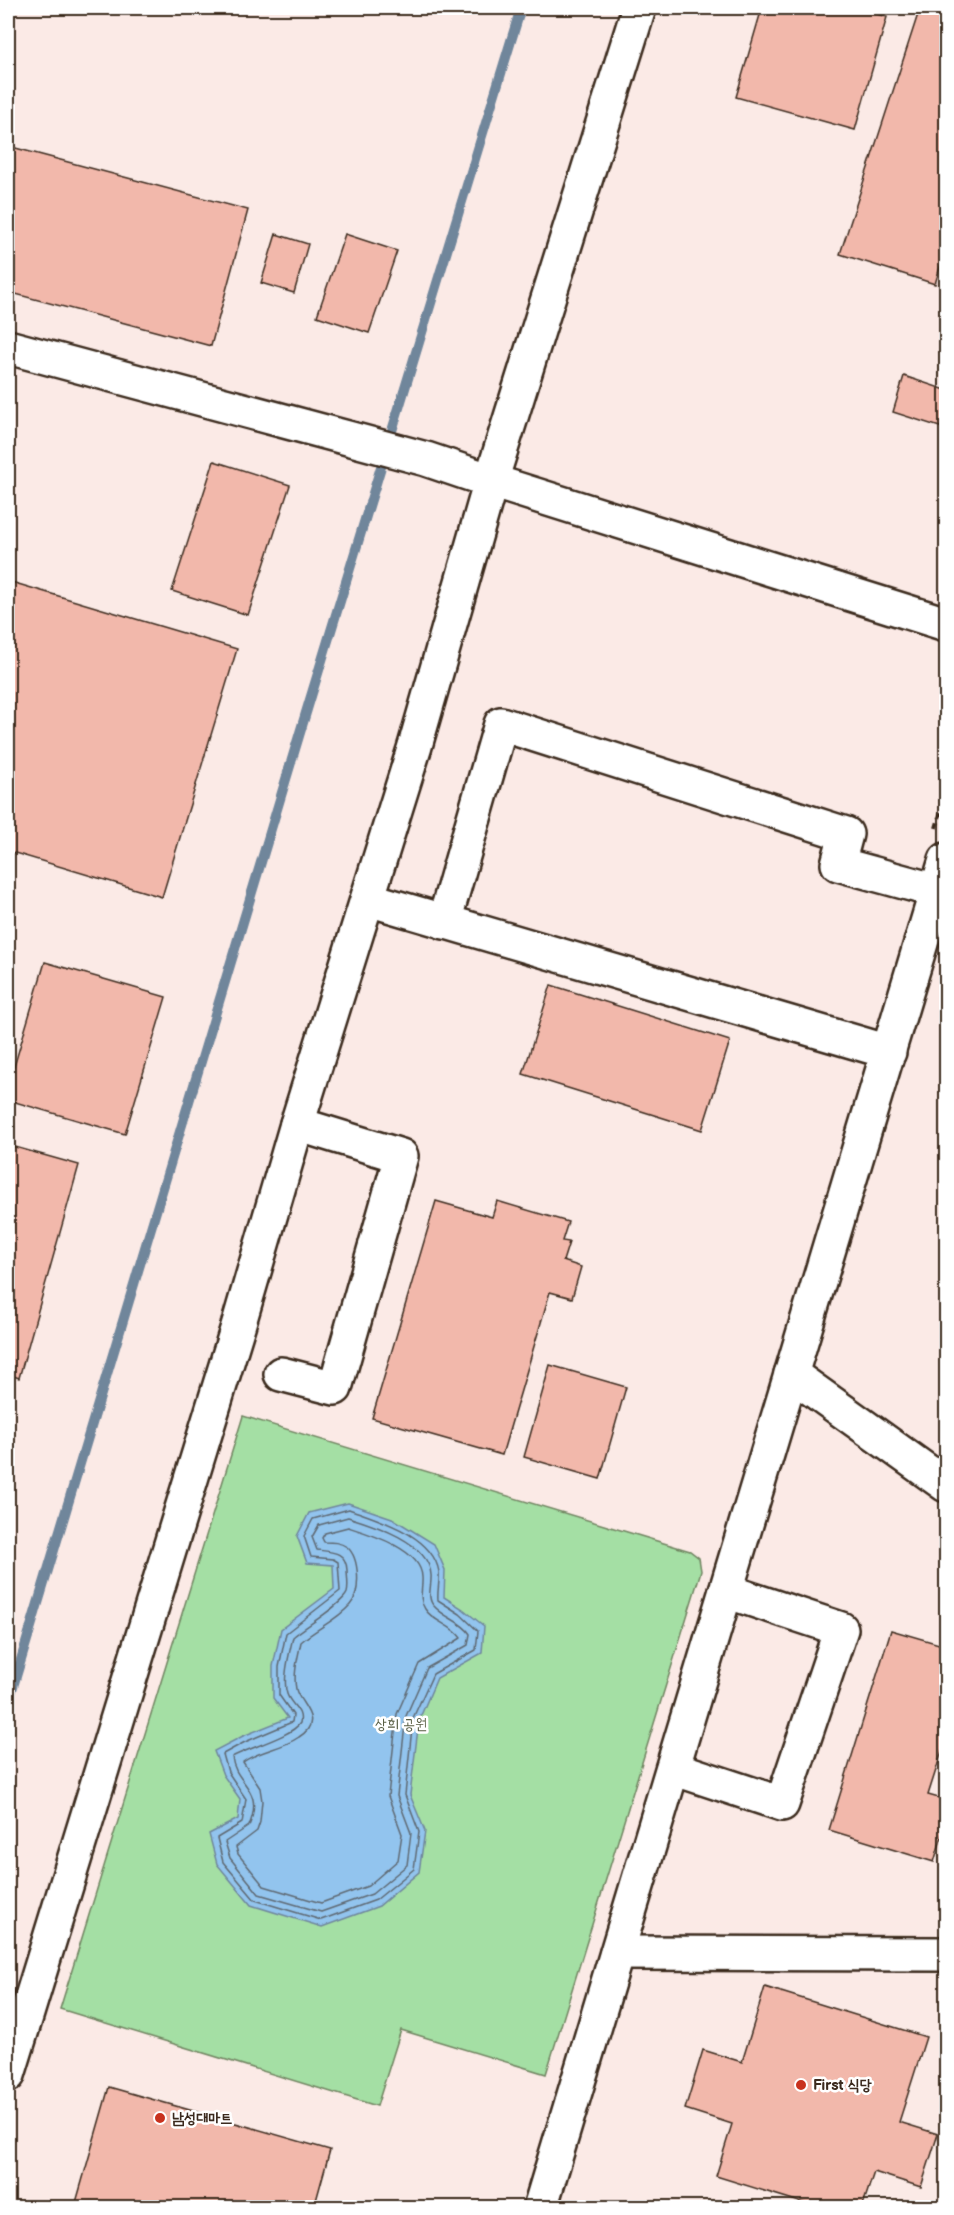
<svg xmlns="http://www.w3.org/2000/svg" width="954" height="2215" font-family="'Balsamiq Sans','Poor Story',sans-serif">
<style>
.green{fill:#a4dfa4;stroke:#708461;stroke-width:1.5}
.water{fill:#92c4ee;stroke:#6f869b;stroke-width:1.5}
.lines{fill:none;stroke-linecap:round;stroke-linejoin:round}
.shore{stroke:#5e6871;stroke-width:1.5}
.stream{stroke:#6f869b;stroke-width:10}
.building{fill:#f2b8ab;stroke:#3b2a1e;stroke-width:1.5}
.minor-casing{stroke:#3b2a1e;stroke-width:38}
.path{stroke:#3b2a1e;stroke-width:4;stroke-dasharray:6 4.5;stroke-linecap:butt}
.minor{stroke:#fff;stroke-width:33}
.poi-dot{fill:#c8321e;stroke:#fff;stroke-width:2}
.labels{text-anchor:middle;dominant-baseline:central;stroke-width:5;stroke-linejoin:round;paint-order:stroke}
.park-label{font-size:15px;fill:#5a6046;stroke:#fff}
.poi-label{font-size:15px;font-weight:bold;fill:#3b2a1e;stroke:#fff;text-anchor:start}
</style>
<rect width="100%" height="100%" fill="#fbeae6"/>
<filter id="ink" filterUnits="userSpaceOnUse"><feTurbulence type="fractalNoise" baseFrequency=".0167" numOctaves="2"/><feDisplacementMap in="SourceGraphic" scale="12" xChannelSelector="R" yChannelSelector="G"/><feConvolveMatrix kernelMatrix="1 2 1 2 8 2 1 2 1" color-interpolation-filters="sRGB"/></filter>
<g filter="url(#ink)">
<polygon class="green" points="243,1416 690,1551 699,1558 701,1571 546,2074 401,2030 377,2106 60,2009"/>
<polygon class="water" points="348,1503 392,1518 434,1544 445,1570 444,1597 463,1609 484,1626 482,1653 437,1678 419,1720 410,1795 425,1831 419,1872 379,1906 322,1927 251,1905 217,1864 209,1834 238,1819 240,1799 223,1775 214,1751 243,1736 288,1718 273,1698 273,1666 281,1629 334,1589 333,1565 307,1563 297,1536 309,1513"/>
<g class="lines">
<g class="shore">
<path d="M349 1509C379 1520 433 1535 439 1572 440 1581 437 1591 438 1600L460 1614 478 1631 476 1650 433 1674 413 1718 405 1795 419 1832 414 1869 376 1900 321 1920 255 1900 223 1862 217 1838 242 1823 246 1799 228 1772 223 1754 245 1742 292 1722 293 1715 279 1695V1667L286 1633 340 1591 338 1562 333 1559 311 1557 304 1536 313 1519Z"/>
<path d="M348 1517C374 1525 429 1542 431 1575 432 1585 426 1598 434 1606 444 1618 462 1621 470 1634L468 1645 427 1668 406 1716 397 1796 411 1833 407 1865 372 1894 321 1912 259 1894 230 1858 225 1842 249 1826C265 1787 235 1785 232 1757 248 1748 292 1736 300 1723 303 1709 291 1706 287 1694 282 1680 290 1651 293 1637 303 1628 343 1604 347 1593 349 1586 347 1577 347 1570 346 1551 332 1552 317 1550L312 1537 319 1525Z"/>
<path d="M348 1527C370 1534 421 1549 422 1577 423 1588 418 1599 425 1609 433 1622 452 1625 461 1638L419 1664 397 1714 388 1796 402 1834 398 1860 368 1886 321 1903 264 1886 238 1854 236 1847 257 1831 260 1822 262 1801 260 1788 243 1762C260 1750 282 1749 299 1737 326 1720 298 1703 296 1689 293 1674 298 1657 301 1642 316 1629 337 1620 350 1605 361 1593 360 1558 347 1547 340 1542 332 1542 324 1542L322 1538 325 1533Z"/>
</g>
<polyline class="stream" points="8,1703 305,716 521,8"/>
</g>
<g class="building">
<polygon points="762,8 860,8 860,9 887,17 855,130 736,97"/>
<polygon points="920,8 946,8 946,247 935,284 840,254"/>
<polygon points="8,146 248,210 211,346 8,292"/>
<polygon points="276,234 308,244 294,293 261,283"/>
<polygon points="345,234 397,251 369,333 317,316"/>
<polygon points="904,376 946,390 946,429 893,412"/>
<polygon points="214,461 290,485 248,615 172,591"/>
<polygon points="8,581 237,649 162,897 8,851"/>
<polygon points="45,962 166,997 125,1134 8,1100 8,1087"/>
<polygon points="551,985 730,1041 702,1130 523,1074"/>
<polygon points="8,1145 79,1165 19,1378 8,1374"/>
<polygon points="436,1201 492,1217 497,1201 568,1222 562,1241 569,1242 563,1261 581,1267 572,1298 550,1292 502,1455 372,1418"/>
<polygon points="550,1365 626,1387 600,1479 524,1457"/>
<polygon points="891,1630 946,1646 946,1749 943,1748 928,1795 946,1800 946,1823 934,1862 829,1830"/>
<polygon points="765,1987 926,2037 899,2122 938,2134 921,2187 874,2172 862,2208 819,2208 716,2176 732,2124 685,2109 703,2050 742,2062"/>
<polygon points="109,2087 330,2150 314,2208 81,2208 75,2206"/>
</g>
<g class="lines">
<defs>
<g id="minor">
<polyline points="8,347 426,459 491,481 946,624"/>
<polyline points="368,899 889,1052"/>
<polyline points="444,922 501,724 846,834 838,864 937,891"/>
<polyline points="281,1374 335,1388 401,1156 297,1124"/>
<polyline points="791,1374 946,1485"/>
<polyline points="673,1768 782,1804 841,1629 726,1591"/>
<polyline points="617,1953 946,1954"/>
<polyline points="8,2075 239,1323 297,1124 415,746 491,481 639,8"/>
<polyline points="540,2208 946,860"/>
</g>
</defs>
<use href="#minor" class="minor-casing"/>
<polyline class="path" points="936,828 946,795"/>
<use href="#minor" class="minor"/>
</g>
</g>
<g class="poi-dot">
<circle cx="801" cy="2085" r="6"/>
<circle cx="160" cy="2118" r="6"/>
</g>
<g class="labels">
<g class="park-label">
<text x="401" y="1724">상희 공원</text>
</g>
<g class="poi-label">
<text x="813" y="2085">First 식당</text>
<text x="172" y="2118">남성대마트</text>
</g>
</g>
<rect width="954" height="2215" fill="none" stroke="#fff" stroke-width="30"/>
<rect x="15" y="15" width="924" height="2185" fill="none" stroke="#3b2a1e" stroke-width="2" filter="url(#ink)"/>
</svg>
